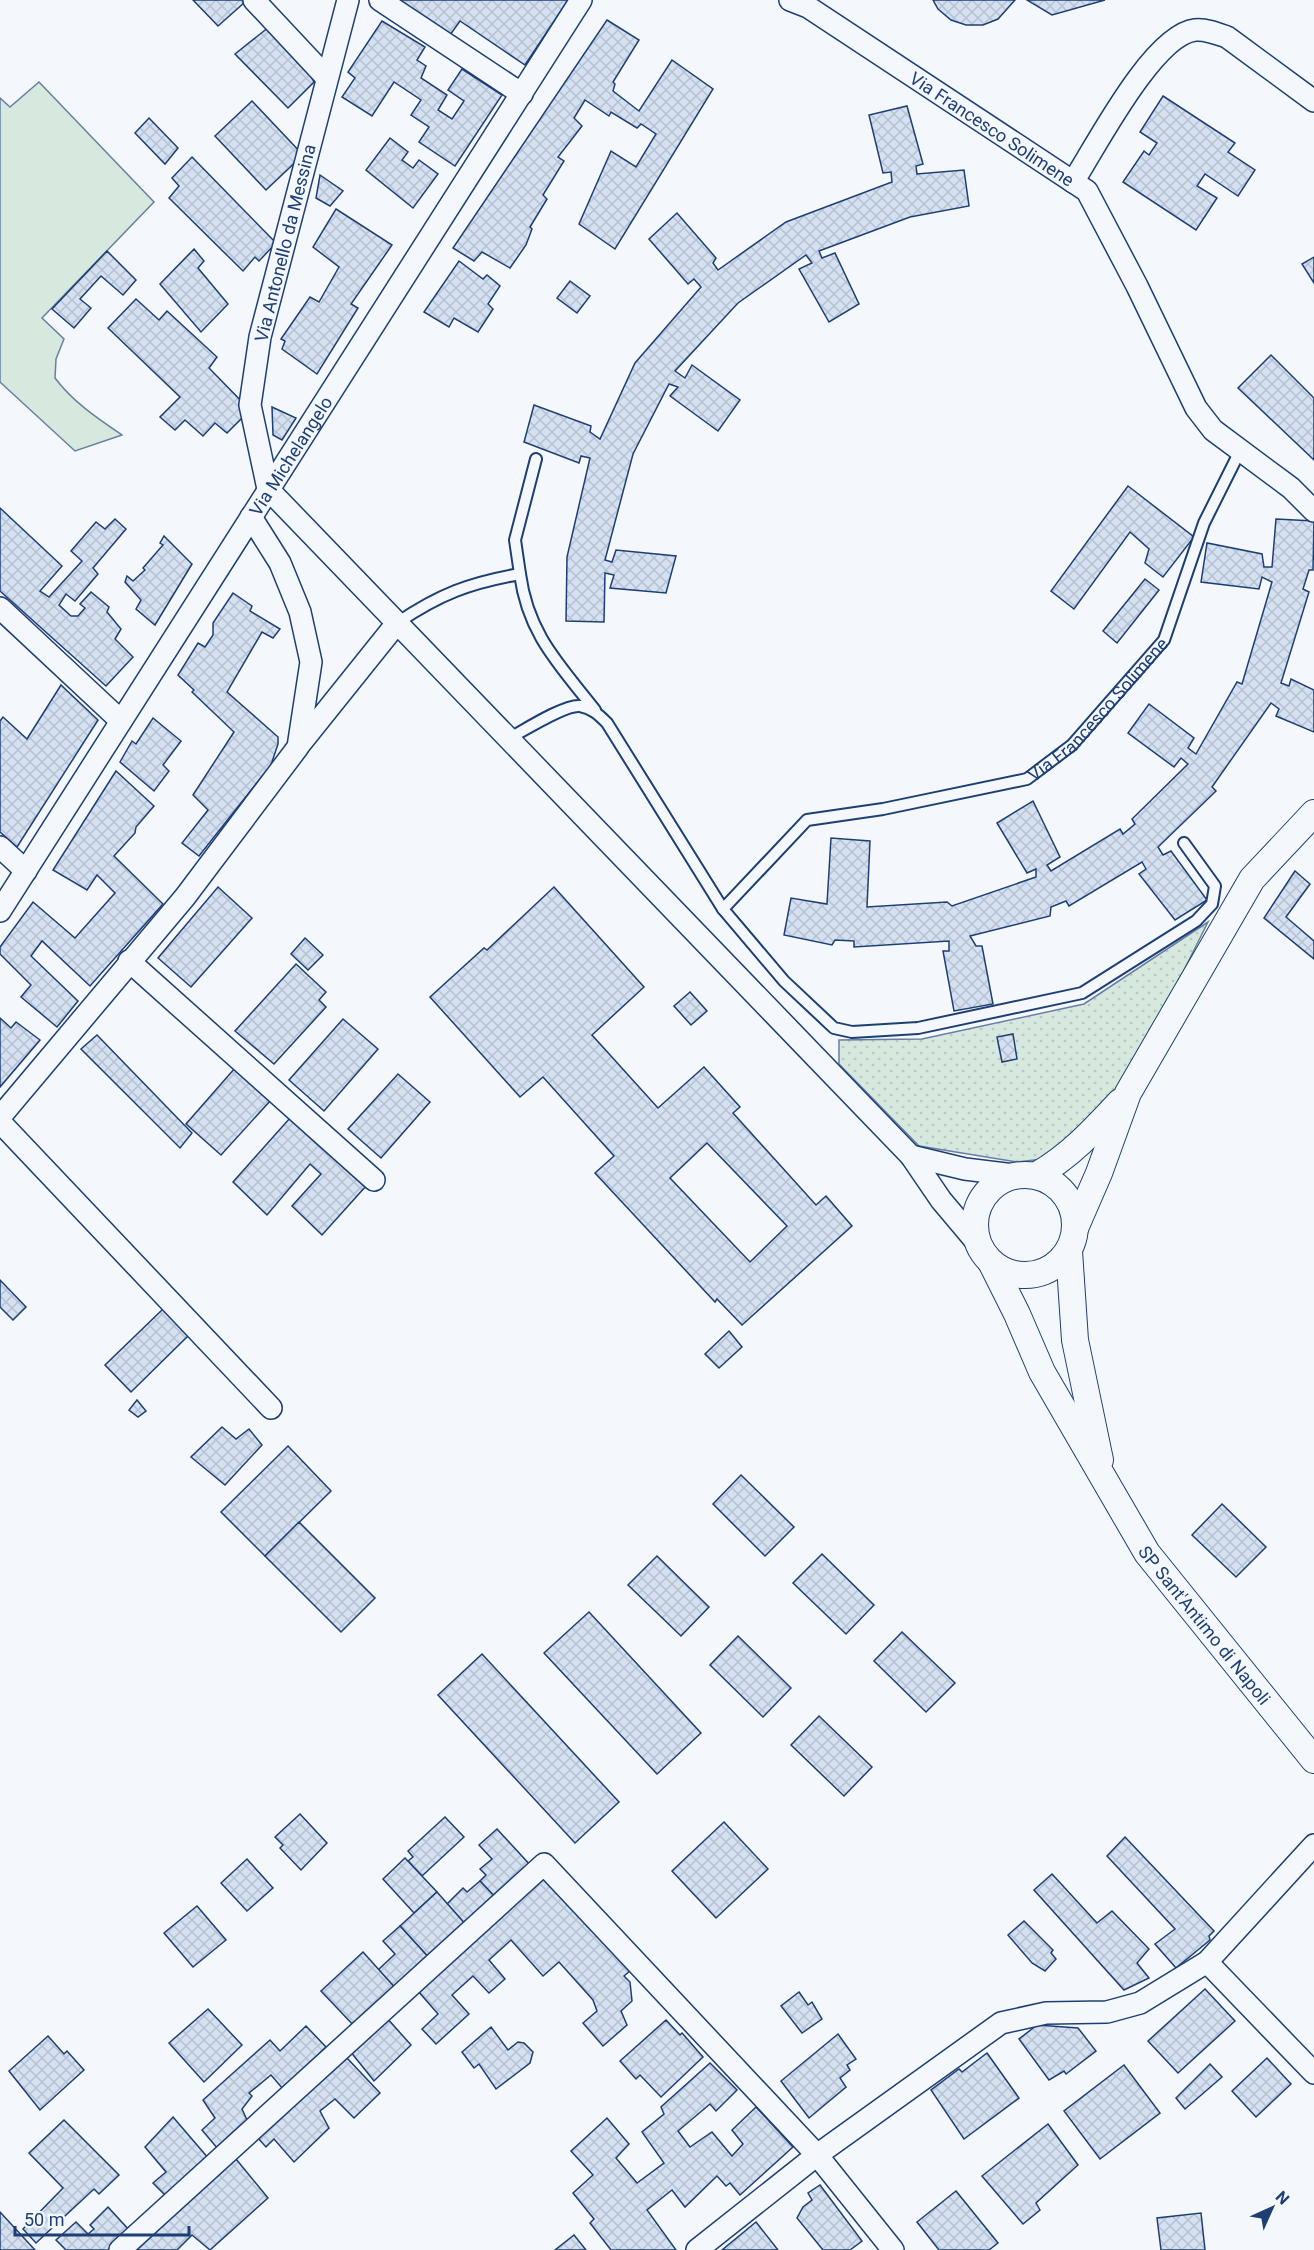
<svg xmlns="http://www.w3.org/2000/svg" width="1314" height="2250" font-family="Roboto,sans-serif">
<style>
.grass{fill:#d7e8df;stroke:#687fa3;stroke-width:1.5}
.park{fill:url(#park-dots);stroke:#687fa3;stroke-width:1.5}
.building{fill:url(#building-cross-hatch);stroke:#1d3f73;stroke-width:1.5;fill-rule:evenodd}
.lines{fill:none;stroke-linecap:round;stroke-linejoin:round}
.service-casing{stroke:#1d3f73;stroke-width:14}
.minor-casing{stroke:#1d3f73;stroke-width:24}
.tertiary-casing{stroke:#1d3f73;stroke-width:28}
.service{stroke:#f4f7fb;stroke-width:10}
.minor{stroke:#f4f7fb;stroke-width:21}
.tertiary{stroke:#f4f7fb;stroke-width:26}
.labels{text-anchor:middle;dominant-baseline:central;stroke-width:4.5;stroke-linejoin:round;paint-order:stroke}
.street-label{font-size:18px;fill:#1d3f73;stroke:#f4f7fb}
</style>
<defs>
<pattern id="park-dots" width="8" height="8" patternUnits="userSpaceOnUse" patternTransform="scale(1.5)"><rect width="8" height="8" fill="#d7e8df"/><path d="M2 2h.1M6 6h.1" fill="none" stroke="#b8c8c3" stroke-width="1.8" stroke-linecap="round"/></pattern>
<pattern id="building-cross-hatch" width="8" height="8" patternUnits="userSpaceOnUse" patternTransform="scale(1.5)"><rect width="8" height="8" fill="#d5e0f0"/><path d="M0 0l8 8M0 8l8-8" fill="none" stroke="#b6c1d1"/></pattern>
</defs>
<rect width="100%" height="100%" fill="#f4f7fb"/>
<path class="grass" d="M39 82 154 202 42 318 64 339 56 359 55 378C73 402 97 418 122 435L75 451 0 382V98L10 107Z"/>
<polygon class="park" points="1208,922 1170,998 1122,1082 1079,1129 1043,1159 1017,1162 919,1146 839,1064 839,1040 922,1039 1084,1004"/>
<g class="building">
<polygon points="193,0 243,0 245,2 218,26"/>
<polygon points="394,0 568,0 525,65 460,21 450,35"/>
<polygon points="933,0 1015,0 998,19 983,25 966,25 951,20 938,9"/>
<polygon points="1027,0 1105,0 1052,15"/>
<polygon points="607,20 639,40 613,82 615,84 613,91 639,111 672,60 713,89 615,249 579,224 611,151 636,167 656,134 641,124 637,128 611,112 609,116 585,100 574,118 582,126 558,157 564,161 543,195 547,199 530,227 532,229 526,245 510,268 482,252 474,261 453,248"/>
<polygon points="382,21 425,47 417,60 426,66 421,78 447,95 438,110 452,119 464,101 448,90 462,69 502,95 455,166 419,142 429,127 411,115 421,100 394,82 372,116 342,97 355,78 348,72"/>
<polygon points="269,27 304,64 314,82 288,108 235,54"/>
<polygon points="1163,96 1235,143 1228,152 1255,170 1238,196 1205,174 1197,186 1217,198 1196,230 1123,182 1144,151 1149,155 1157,143 1140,132"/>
<polygon points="252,101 303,155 266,190 215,136"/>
<polygon points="907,106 923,164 916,166 917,174 964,170 969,206 910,217 819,251 822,258 835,253 859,304 829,322 799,269 812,263 806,255 738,303 675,371 685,378 692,365 740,400 718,431 670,396 678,387 669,384 633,454 605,560 612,562 616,550 676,556 666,593 610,588 614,575 605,573 604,622 566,621 567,557 590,458 581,456 579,463 524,442 534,405 591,426 590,432 600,439 635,363 701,287 694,279 688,284 649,239 677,213 716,258 713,263 718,270 786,222 892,182 891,172 883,173 869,115"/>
<polygon points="149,118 178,148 165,164 135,133"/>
<polygon points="390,138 408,152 402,160 413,168 419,160 438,174 413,208 366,170"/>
<polygon points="192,157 276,243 259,261 255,257 243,271 169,198 179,186 172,178"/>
<polygon points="320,175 343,191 330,206 316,198"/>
<polygon points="336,209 392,245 351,304 358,308 317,374 282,349 285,341 281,339 310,297 319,302 339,267 313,247"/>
<polygon points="194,249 204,261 198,268 228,304 201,332 160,284"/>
<polygon points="107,251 136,280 123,295 101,276 80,299 91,308 74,328 52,309"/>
<polygon points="1314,257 1314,283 1302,264"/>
<polygon points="459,261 483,279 487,275 500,286 488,304 493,309 478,332 454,318 449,327 424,312"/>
<polygon points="570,281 590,296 577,313 557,298"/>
<polygon points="136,299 159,320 167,311 217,357 209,368 247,407 242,418 227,433 215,423 203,436 185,420 175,430 160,417 180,397 108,328"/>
<polygon points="1271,355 1314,398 1314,460 1238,388"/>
<polygon points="272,407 296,418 282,440 273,435"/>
<polygon points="1128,486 1194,537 1163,577 1145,563 1149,549 1130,532 1074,609 1051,591"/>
<polygon points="0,508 62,566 40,591 49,597 82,561 71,551 96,522 105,529 115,519 126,529 93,568 98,574 75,601 66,594 59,605 71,616 78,616 85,608 80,604 91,592 109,607 107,612 121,629 115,639 133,657 106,686 0,591"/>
<polygon points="1276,519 1314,521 1313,570 1309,570 1303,589 1309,592 1281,683 1289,686 1291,679 1314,690 1314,732 1276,716 1279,709 1271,703 1212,787 1216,791 1158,847 1163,855 1171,851 1207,900 1175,920 1139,874 1146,869 1142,862 1069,906 1066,901 1051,907 1050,916 970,936 976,946 982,946 993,1004 954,1011 943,951 949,951 949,941 854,947 854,941 835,940 832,945 784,935 791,898 827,904 831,838 870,841 867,907 947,902 952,906 1036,877 1036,869 1027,873 997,823 1033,801 1060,857 1047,865 1051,871 1120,829 1123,834 1135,824 1132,819 1188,764 1181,758 1174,767 1128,733 1149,704 1194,738 1188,748 1196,754 1237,682 1242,684 1272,582 1262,577 1259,589 1201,582 1207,543 1262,554 1264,567 1272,567"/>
<polygon points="164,536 192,564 155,625 136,609 141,600 125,582 127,576 133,581 145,570 143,568 163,545 160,543"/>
<polygon points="1145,579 1159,590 1117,643 1103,631"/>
<polygon points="233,593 252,606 250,611 280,629 273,638 262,632 227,692 278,737 278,744 271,765 199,856 182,843 208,810 193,795 234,732 192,692 194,690 178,675 198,643 205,647 213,635 213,623"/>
<polygon points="61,685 98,720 17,847 0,832 0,721 3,717 27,739"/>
<polygon points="153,718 181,741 163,765 169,771 154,791 120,762 132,741 136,744"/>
<polygon points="116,771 154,806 136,827 135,833 114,856 163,904 90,986 42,941 31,956 78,1001 57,1027 21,997 31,985 0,954 0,947 33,902 75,938 115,893 97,875 87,890 53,870"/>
<polygon points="1295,871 1310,884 1286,917 1314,941 1314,959 1264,918"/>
<polygon points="218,887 252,918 191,987 158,958"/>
<path d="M554 887 644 987 592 1035 658 1108 704 1067 740 1107 733 1113 816 1205 826 1196 852 1226 742 1325 717 1299 715 1302 595 1173 614 1156 543 1077 520 1097 430 997 484 948 487 950ZM707 1143 787 1226 750 1262 670 1178Z"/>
<polygon points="305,938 323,955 308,970 291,954"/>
<polygon points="296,964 326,992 319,1000 326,1007 274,1064 235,1031"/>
<polygon points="690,992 707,1011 691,1025 674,1006"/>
<polygon points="0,1018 11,1028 16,1022 40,1040 0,1087"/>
<polygon points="343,1019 378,1049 324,1111 289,1080"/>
<polygon points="1013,1034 1017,1059 1002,1062 997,1037"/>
<polygon points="97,1035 192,1133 180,1148 81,1049"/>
<polygon points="235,1068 271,1100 221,1155 186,1124"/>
<polygon points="398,1074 430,1102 381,1158 348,1129"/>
<polygon points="290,1118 366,1186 322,1235 292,1206 321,1174 310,1164 267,1215 233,1182"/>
<polygon points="0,1280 26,1307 13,1320 0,1307"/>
<polygon points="163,1309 189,1335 131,1392 105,1365"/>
<polygon points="729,1331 742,1347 719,1368 705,1354"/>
<polygon points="137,1400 146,1411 138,1417 129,1410"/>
<polygon points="222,1427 236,1439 249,1429 262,1445 225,1485 191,1457"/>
<polygon points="288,1446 331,1491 265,1556 221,1512"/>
<polygon points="741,1475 794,1527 765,1556 713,1504"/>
<polygon points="1222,1504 1266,1547 1236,1577 1192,1535"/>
<polygon points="299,1522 375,1598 341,1632 265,1556"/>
<polygon points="822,1554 874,1605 846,1634 793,1583"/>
<polygon points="657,1556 709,1607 681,1636 628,1585"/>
<polygon points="589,1612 701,1733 657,1774 544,1653"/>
<polygon points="902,1632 955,1683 926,1712 874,1661"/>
<polygon points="738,1636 791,1688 763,1717 710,1665"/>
<polygon points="482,1654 619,1802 575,1843 438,1695"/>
<polygon points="819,1716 872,1767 844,1796 791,1745"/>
<polygon points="300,1814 327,1843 301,1870 280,1848 283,1845 275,1837"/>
<polygon points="445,1817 464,1837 422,1876 408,1861 413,1857 408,1851"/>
<polygon points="724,1822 768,1869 716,1918 672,1871"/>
<polygon points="497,1829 532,1867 497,1899 480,1881 486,1875 480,1869 492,1859 479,1845"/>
<polygon points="1125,1837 1214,1931 1209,1936 1210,1940 1176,1968 1155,1944 1175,1929 1107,1856"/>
<polygon points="405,1858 437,1892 414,1913 383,1879"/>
<polygon points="247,1859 273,1888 247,1911 221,1883"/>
<polygon points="547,1874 630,1971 624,1976 630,1982 632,2001 621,2011 627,2025 603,2046 583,2023 597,2011 593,2000 559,1962 543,1976 511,1940 489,1960 505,1979 489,1993 473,1976 452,1995 469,2014 436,2044 422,2029 438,2014 418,1991"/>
<polygon points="1052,1874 1097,1923 1112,1911 1149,1949 1137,1963 1149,1978 1124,1990 1034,1890"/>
<polygon points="480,1881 497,1899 467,1926 447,1904 463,1888 467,1892"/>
<polygon points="437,1892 467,1926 431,1960 400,1926"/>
<polygon points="197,1906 226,1940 193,1967 164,1933"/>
<polygon points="1024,1921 1053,1950 1051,1953 1056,1959 1045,1971 1032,1963 1008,1935"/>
<polygon points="400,1926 431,1960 398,1991 378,1970 395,1954 383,1941"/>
<polygon points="363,1952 398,1991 356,2028 321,1991"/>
<polygon points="1205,1989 1235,2021 1178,2073 1148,2041"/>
<polygon points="799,1992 808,2005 812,2002 822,2019 802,2033 781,2006"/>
<polygon points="208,2009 242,2045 204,2082 169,2043"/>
<polygon points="386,2017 411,2045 374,2081 350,2051"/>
<polygon points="666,2020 680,2035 682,2033 703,2057 661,2097 640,2075 636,2079 620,2061"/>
<polygon points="1037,2025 1078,2028 1096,2051 1066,2074 1064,2071 1049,2080 1019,2039"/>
<polygon points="306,2026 326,2047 283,2089 271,2075 249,2093 252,2096 242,2109 247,2120 218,2149 202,2130 215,2118 203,2100 270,2040 280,2051"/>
<polygon points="491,2027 508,2050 518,2042 524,2043 533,2052 530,2063 496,2089 479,2064 474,2068 462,2052"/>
<polygon points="838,2034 856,2059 847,2065 850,2070 840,2078 846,2087 809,2118 781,2081"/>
<polygon points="48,2036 64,2054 67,2051 84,2070 40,2110 9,2071"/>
<polygon points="987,2053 1019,2098 964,2139 931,2090 959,2069 962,2072"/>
<polygon points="347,2058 380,2093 354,2118 335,2099 320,2111 329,2128 294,2162 274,2139 266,2147 257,2137"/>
<polygon points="1267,2058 1291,2084 1256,2117 1232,2091"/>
<polygon points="710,2063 737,2090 716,2111 710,2104 678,2131 690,2147 712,2132 732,2156 743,2144 732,2130 756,2107 793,2147 740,2195 730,2183 726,2186 717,2176 685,2207 672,2190 647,2210 676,2250 611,2250 590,2223 594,2219 573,2193 593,2175 571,2151 607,2118 629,2144 616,2158 637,2183 664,2163 642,2132 664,2114 661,2107"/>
<polygon points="1210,2064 1222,2077 1185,2109 1176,2098"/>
<polygon points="1124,2065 1160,2113 1100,2159 1064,2111"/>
<polygon points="173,2117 209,2159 168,2198 153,2183 166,2172 145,2147"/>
<polygon points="64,2120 119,2175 99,2194 94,2189 36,2243 23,2229 63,2188 29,2153"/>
<polygon points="1048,2124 1078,2165 1036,2203 1040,2210 1023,2224 982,2176"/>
<polygon points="236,2159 268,2198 210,2250 192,2235 177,2250 136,2250"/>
<polygon points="820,2185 862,2241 850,2250 823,2250 797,2218 803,2207 812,2200 808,2193"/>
<polygon points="956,2191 998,2243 989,2250 939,2250 917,2222"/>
<polygon points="108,2207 130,2231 108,2250 66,2250 56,2240 76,2222 88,2234 94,2229 90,2225"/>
<polygon points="0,2212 35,2250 0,2250"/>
<polygon points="1201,2213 1205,2250 1161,2250 1157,2218"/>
<polygon points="756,2222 778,2250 722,2250"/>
<polygon points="574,2235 586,2250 555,2250"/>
</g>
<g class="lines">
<defs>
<g id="service">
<polyline points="520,574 515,540 536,459"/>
<path d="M397 623C440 594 469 583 520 574 528 634 559 664 595 710"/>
<path d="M508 739C523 731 565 704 580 706 592 708 599 715 607 723L723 909 784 981 834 1028 852 1032 918 1028 1082 993 1196 921 1212 904 1215 886 1184 843"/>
<path id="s1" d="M723 909 807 820 883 809 1027 779 1072 745 1164 640 1204 523 1240 451"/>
</g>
<g id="minor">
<polyline points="254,0 327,78"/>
<polyline points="348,0 260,337 250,405 268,489 911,1156 941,1200 978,1244"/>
<polyline points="380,0 522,94"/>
<path id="s2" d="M790 0 808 7 1087 191 1137 286 1196 408 1213 430 1291 488 1314 511"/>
<path d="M1073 182C1096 146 1153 35 1195 30 1206 29 1216 33 1227 37L1314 101"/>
<polyline points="0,608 121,721"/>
<polyline points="300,744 397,623"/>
<polyline points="0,847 26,871"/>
<path id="s3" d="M0 911 581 0"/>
<polyline points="129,961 374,1180"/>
<polyline points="0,1117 185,897 298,747 311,662 300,612 280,563 251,517"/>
<polyline points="0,1122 271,1408"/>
<polyline points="911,1156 965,1169 1014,1175"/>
<polyline points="1207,1962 1314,2073"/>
<polyline points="120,2250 544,1864 817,2155 893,2250"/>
<polyline points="697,2250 817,2155 1001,2023 1046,2013 1107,2012 1140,2003 1207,1962 1314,1845"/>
</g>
<g id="tertiary">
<circle cx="1025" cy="1225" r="50"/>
<path d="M1037 1175C1070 1156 1094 1130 1120 1102"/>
<polyline points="1076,1226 1099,1173 1128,1093 1252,879 1314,813"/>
<polyline points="1069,1251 1075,1340 1100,1460"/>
<path id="s4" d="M991 1262 1017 1314 1042 1372 1147 1553 1314 1760"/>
</g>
</defs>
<use href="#service" class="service-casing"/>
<use href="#minor" class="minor-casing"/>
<use href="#tertiary" class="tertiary-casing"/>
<use href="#service" class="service"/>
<use href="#minor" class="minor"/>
<use href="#tertiary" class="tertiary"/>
</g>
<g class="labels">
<g class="street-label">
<text stroke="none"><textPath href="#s2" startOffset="240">Via Francesco Solimene</textPath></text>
<text transform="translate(285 243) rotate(-76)">Via Antonello da Messina</text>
<text stroke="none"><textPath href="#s3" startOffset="540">Via Michelangelo</textPath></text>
<text stroke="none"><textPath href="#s1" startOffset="446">Via Francesco Solimene</textPath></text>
<text stroke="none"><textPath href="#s4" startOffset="423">SP Sant'Antimo di Napoli</textPath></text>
</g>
</g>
<g transform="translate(1272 2208) rotate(45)" stroke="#f4f7fb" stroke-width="4.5" paint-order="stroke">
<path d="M0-4.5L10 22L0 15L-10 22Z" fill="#1d3f73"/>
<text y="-9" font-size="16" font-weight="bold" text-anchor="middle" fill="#1d3f73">N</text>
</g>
<path d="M15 2226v9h174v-9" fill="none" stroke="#1d3f73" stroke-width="3"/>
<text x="24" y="2226" font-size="18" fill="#1d3f73" stroke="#f4f7fb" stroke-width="4.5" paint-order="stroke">50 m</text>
</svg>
